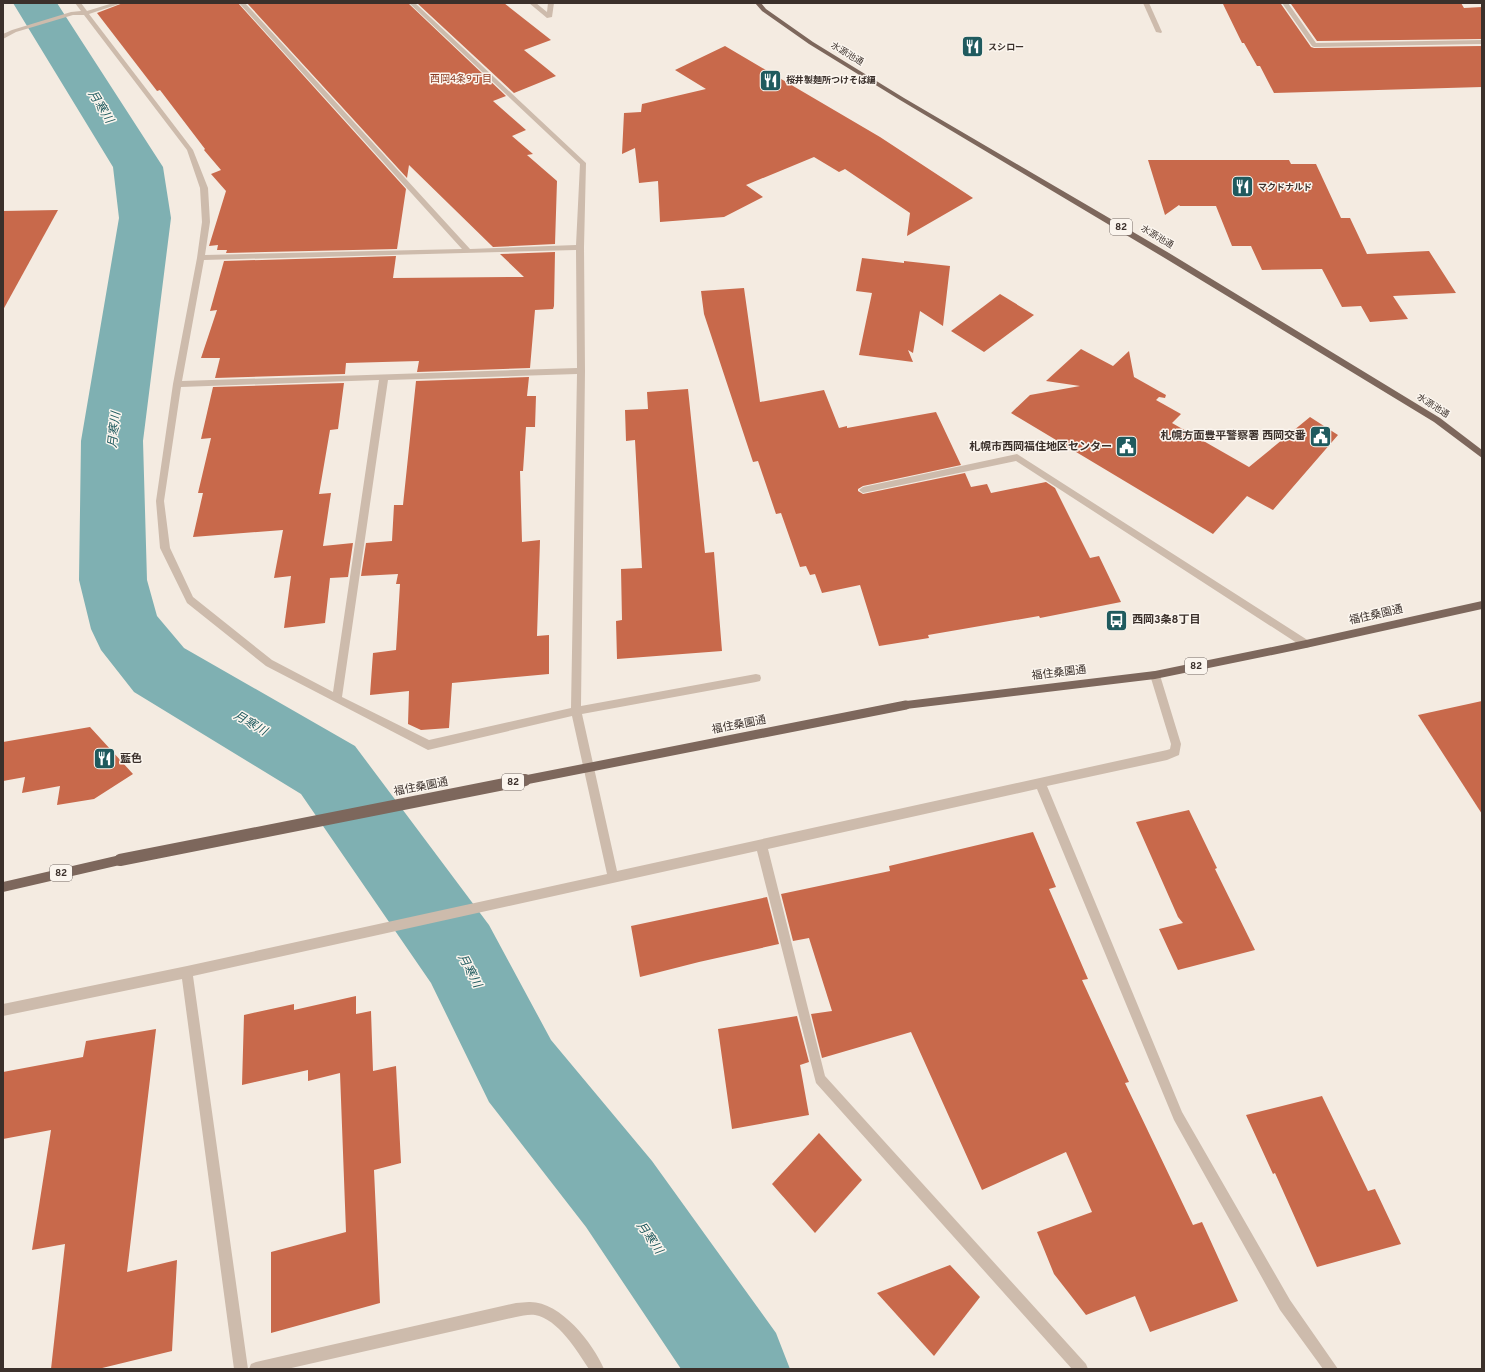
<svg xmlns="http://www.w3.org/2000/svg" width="1485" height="1372" font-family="Overpass,'Noto Sans JP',sans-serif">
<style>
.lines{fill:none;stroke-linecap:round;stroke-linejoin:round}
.river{fill:#7fb0b2;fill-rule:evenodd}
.building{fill:#c8694b}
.service{fill:#cdbbac;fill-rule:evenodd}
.minor{fill:#cdbbac;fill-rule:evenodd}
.primary{fill:#7d675c;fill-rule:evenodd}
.primary-bridge-far1{stroke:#7d675c;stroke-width:9}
.primary-bridge{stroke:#7d675c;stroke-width:12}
.labels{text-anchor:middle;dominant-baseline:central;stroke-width:3;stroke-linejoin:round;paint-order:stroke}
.far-poi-label{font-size:9px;font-weight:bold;fill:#3b302b;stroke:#fbf5ee;text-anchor:start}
.far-street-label{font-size:9px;fill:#3b302b;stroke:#fbf5ee}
.far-neighbourhood-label{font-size:10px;fill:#8c3b22;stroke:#fbf5ee}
.shield{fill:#fbf5ee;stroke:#756b66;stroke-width:1}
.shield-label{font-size:10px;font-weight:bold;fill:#3b302b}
.poi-label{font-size:11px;font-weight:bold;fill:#3b302b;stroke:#fbf5ee;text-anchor:end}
.street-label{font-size:11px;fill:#3b302b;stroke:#fbf5ee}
.water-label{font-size:12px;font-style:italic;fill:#1f5a5e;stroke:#fbf5ee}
</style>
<rect width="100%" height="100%" fill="#f4ebe1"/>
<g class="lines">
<polygon class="river" points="13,3 57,3 163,167 171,218 143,441 147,580 157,616 184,648 355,746 489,925 551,1040 652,1161 776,1333 790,1369 681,1369 586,1227 489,1102 431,983 301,794 134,692 101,650 91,629 79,580 81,441 119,218 113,167"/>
</g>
<g class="building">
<polygon points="123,3 238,3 406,189 397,249 226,253 227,250 217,250 218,245 209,246 226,191 211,174 221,170 204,150 205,149 160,90 157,91 97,13"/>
<polygon points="247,3 408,3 506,96 493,101 526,130 512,136 533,154 527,155 557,181 555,244 493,247 409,165 407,178"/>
<polygon points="417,3 504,3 551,40 524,50 556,76 514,93"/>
<polygon points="1299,3 1461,3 1464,8 1482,7 1482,39 1317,41 1291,4 1300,4"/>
<polygon points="1223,4 1281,4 1311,47 1314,48 1482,46 1482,87 1274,93 1260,66 1257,66 1244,43 1242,43"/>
<polygon points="725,46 880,137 973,198 907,236 910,213 845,169 839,172 814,157 746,185 763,197 724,217 660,222 658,181 639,183 635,148 622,154 624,113 641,112 642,104 706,89 675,70"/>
<polygon points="1148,160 1289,160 1291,164 1316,164 1341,218 1350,218 1367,254 1429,251 1456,293 1393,296 1408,319 1370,322 1361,306 1342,307 1322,269 1262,270 1251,246 1232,246 1216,206 1180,206 1179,205 1165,215"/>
<polygon points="58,210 3,310 3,211"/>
<polygon points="555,252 554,306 553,309 535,310 530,368 417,372 419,361 346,363 345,374 215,378 220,358 201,358 217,310 210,311 224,261 396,256 393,278 524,277 500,254"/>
<polygon points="862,258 904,263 904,261 950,266 943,326 920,311 913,353 908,350 913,362 859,355 872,293 856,291"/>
<polygon points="744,288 760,402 824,390 839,428 847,426 847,428 936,412 961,465 863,486 858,489 858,491 863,494 965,473 971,487 987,484 991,493 1046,482 1055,488 1090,558 1099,556 1121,602 1040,618 1039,616 928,635 929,638 879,646 860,585 822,593 815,574 810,575 806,566 800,567 781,513 776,514 758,461 753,462 704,314 701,291"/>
<polygon points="1000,294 1034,315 984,352 951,331"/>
<polygon points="1081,349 1113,366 1129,351 1134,377 1166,395 1165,398 1159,397 1156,400 1181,414 1172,423 1249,467 1310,417 1338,435 1273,510 1247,496 1213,534 1011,413 1030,395 1080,386 1046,381"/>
<polygon points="529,377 527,396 536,396 535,427 526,427 523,471 520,471 522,542 540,540 537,636 549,635 549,674 452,683 449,728 421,730 408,724 409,691 370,695 373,653 396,650 400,584 396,584 398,574 361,576 366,543 392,541 394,505 403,505 416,381"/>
<polygon points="344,383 338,429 330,430 319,494 331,493 323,546 353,543 348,577 330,578 325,623 284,628 291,576 274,578 283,530 193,537 203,493 198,493 211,438 201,439 213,387"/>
<polygon points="688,389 705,553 714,552 722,651 617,659 616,621 622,620 621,569 642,568 635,440 626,441 625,410 648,409 647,392"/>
<polygon points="1482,701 1482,814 1418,715"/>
<polygon points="90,727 133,774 94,799 57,805 60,786 22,793 25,777 3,781 3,742"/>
<polygon points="1189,810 1217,868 1215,869 1255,950 1178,970 1159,929 1183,923 1178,917 1136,822"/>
<polygon points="1033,832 1056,887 1049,889 1088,979 1082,980 1129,1082 1125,1083 1193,1225 1202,1222 1238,1301 1150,1332 1135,1296 1086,1315 1054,1274 1037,1232 1092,1212 1066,1152 982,1190 911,1032 822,1058 811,1014 832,1011 809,938 793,941 781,894 890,871 889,866"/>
<polygon points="767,897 779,944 699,962 640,977 631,926"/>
<polygon points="356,996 356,1014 371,1011 373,1071 396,1066 401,1163 374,1170 380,1303 271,1333 271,1252 346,1232 340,1073 308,1081 308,1070 242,1085 244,1015 294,1004 294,1010"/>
<polygon points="797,1016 809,1062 800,1065 809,1115 732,1129 718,1029"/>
<polygon points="156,1029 127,1272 177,1260 172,1351 98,1369 51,1369 65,1244 32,1250 51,1130 3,1139 3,1072 83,1057 86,1041"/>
<polygon points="1322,1096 1368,1191 1375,1189 1401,1244 1317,1267 1275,1173 1273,1174 1246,1115"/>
<polygon points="819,1133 862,1180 815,1233 772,1184"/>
<polygon points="950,1265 980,1297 934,1356 877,1293"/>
</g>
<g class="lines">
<polygon class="service" points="1143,3 1149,3 1162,32 1161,33 1156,32"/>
<g class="minor">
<path d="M75 3H81L87 11 113 3H122L89 14 193 150 208 188 210 222 205 255 462 249 239 3H245L470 249 576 245 580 164 409 3H415L586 163 584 247 585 371 581 706 756 674 760 675 761 678 760 681 756 682 582 714 617 871 1167 750 1170 749 1171 744 1150 675 1151 672 1155 671 1159 672 1181 744 1179 755 1167 760 1047 786 1182 1112 1290 1300 1338 1369H1323L1280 1310 1174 1120 1037 789 768 849 825 1076 1086 1364 1088 1369H1072L816 1083 757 851 193 976 248 1369H234L182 979 3 1016V1004L187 966 607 874 572 716 428 750 266 666 187 603 160 548 156 501 173 384 197 258 202 222 200 188 187 150 84 15H73L16 32 3 39V34L12 30 71 12 81 11ZM576 250 577 368 182 381 204 260ZM577 374 571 708 429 740 342 697 388 380ZM379 380 333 692 272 660 193 597 170 548 164 501 181 387Z"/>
<polygon points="529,3 536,3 547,12 548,3 554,3 552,17 547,18"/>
<polygon points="1282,3 1288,3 1316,43 1482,40 1482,44 1314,47 1312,46"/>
<polygon points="1017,454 1309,641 1311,644 1309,647 1306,648 1303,647 1016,461 863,493 859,490 863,487"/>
<path d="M529 1302C560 1301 593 1343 604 1369H589C577 1351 558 1319 535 1315 529 1314 522 1316 516 1317L287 1369H249L251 1364 256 1362 516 1303Z"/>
</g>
<g class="primary">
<polygon points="755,3 761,3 766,9 813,42 904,98 1169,253 1440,418 1482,450 1482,458 1434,422 1163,257 900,100 809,44 762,11"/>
<polygon points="1482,601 1482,609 1306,648 1155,679 906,709 902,708 901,705 902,702 906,701 1155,671 1306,640"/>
<polygon points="120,855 124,856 126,860 124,864 120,865 3,892 3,882"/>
</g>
<polyline class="primary-bridge-far1" points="520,781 906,705"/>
<polyline class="primary-bridge" points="120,860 525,780"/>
</g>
<defs>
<symbol id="restaurant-square" viewBox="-11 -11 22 22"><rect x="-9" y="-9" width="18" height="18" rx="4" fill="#1f5a5e" stroke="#fbf5ee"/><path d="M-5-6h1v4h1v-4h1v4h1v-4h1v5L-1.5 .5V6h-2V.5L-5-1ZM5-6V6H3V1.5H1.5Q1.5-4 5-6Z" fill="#fff"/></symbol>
<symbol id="civic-square" viewBox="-11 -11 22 22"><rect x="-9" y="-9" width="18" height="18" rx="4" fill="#1f5a5e" stroke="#fbf5ee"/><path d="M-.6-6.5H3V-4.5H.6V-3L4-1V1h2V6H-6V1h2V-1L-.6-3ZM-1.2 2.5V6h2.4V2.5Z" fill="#fff"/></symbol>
<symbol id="bus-square" viewBox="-11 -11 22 22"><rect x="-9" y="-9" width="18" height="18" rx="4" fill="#1f5a5e" stroke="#fbf5ee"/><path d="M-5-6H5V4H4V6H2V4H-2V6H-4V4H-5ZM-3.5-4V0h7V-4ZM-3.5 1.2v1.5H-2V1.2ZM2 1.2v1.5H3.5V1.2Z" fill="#fff"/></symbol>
</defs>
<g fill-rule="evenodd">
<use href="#restaurant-square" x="960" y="34" width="25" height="25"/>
<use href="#restaurant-square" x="758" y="68" width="25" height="25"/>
<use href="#restaurant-square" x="1230" y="174" width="25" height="25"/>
<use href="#civic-square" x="1308" y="424" width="25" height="25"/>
<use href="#civic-square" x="1114" y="434" width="25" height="25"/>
<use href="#bus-square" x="1104" y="608" width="25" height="25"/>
<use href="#restaurant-square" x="92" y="746" width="25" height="25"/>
</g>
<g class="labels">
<g class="far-poi-label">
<text x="988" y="47">スシロー</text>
<text x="786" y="80">桜井製麺所つけそば編</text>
<text x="1258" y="187">マクドナルド</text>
</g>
<g class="far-street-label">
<text transform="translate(847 54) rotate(31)">水源池通</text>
<text transform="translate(1157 237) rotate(31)">水源池通</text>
<text transform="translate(1433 406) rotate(33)">水源池通</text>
</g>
<g class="far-neighbourhood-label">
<text x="461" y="79">西岡4条9丁目</text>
</g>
<g class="shield">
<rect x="1110" y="219" width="22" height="16" rx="3"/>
<rect x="1185" y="658" width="22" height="16" rx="3"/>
<rect x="502" y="774" width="22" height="16" rx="3"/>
<rect x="50" y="865" width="22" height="16" rx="3"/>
</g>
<g class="shield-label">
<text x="1121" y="227">82</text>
<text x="1196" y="666">82</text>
<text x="513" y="782">82</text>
<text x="61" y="873">82</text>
</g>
<g class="poi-label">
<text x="1306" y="436">札幌方面豊平警察署 西岡交番</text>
<text x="1112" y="447">札幌市西岡福住地区センター</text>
<text x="1132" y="620" text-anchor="start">西岡3条8丁目</text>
<text x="120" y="759" text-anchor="start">藍色</text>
</g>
<g class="street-label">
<text transform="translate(1376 615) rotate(-13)">福住桑園通</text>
<text transform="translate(1059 673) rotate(-7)">福住桑園通</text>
<text transform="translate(739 725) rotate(-11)">福住桑園通</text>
<text transform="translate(421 787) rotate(-11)">福住桑園通</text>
</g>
<g class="water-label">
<text transform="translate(100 107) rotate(58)">月寒川</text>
<text transform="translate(115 430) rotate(-84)">月寒川</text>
<text transform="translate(250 724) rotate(30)">月寒川</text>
<text transform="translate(469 971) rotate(62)">月寒川</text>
<text transform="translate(649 1238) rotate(55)">月寒川</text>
</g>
</g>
<rect width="1485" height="1372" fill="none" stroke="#3b302b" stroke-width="8"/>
</svg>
